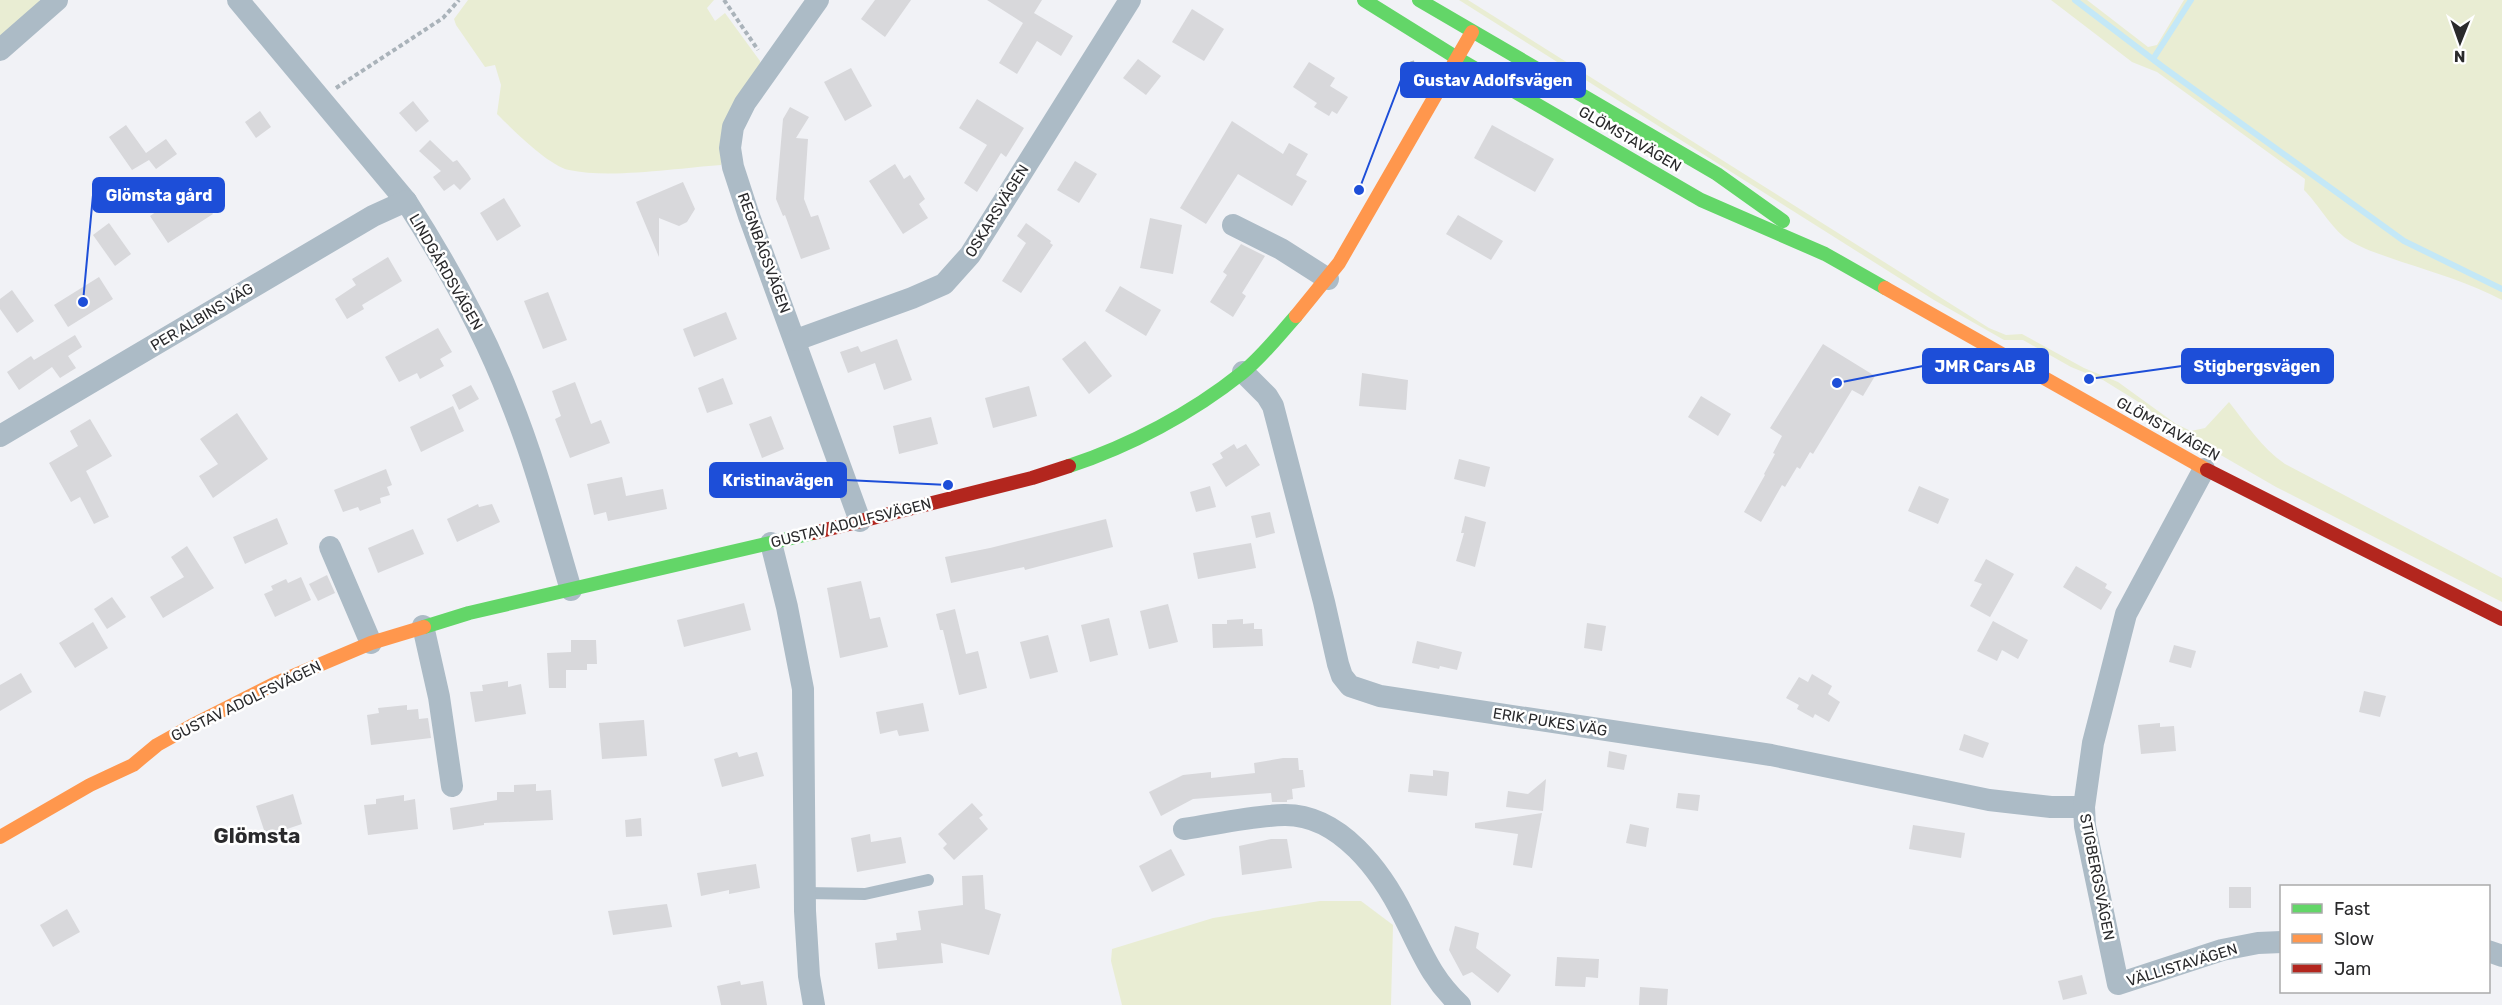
<svg xmlns="http://www.w3.org/2000/svg" width="2502" height="1005" font-family="Rubik,sans-serif">
<style>
.green{fill:#e9edd3}
.lines{fill:none;stroke-linecap:round;stroke-linejoin:round}
.stream{stroke:#c4e8f7;stroke-width:6}
.building{fill:#d8d8db}
.path{stroke:#aab3ba;stroke-width:4;stroke-dasharray:4.5 3;stroke-linecap:butt}
.lane{stroke:#acbbc6;stroke-width:12}
.street{stroke:#acbbc6;stroke-width:22}
.fast{stroke:#63d668;stroke-width:14}
.slow{stroke:#ff974d;stroke-width:14}
.jam{stroke:#b3261e;stroke-width:14}
.labels{text-anchor:middle;dominant-baseline:central;stroke-width:5;stroke-linejoin:round;paint-order:stroke}
.street-label{font-size:15px;fill:#2a2a2c;stroke:#fff}
.district-label{font-size:21px;font-weight:bold;fill:#2a2a2c;stroke:#fff}
.leader{fill:none;stroke:#1d4ed8;stroke-width:2}
.callout-dot{fill:#1d4ed8;stroke:#fff;stroke-width:2}
.callout{fill:#1d4ed8;stroke:#1d4ed8;stroke-width:2}
.callout-label{font-size:16px;text-anchor:middle;font-weight:bold;fill:#fff}
</style>
<rect width="100%" height="100%" fill="#f1f2f6"/>
<g class="green">
<polygon points="0,0 39,0 47,8 0,50"/>
<path d="M468 0H714L707 8 715 21 725 13 760 61V66L721 143V165C678 168 610 179 569 170 548 165 513 130 497 114L501 85 495 65 485 67 456 25 454 19Z"/>
<path d="M1459 0H1468L1989 328 2006 335 2022 334 2084 368 2118 382 2176 424 2191 431 2205 428 2229 402C2247 425 2261 447 2285 464L2502 578V602L2276 487 2162 421 2145 406 2103 380 2071 367 2023 340H2004L1934 300Z"/>
<path d="M2051 0H2087L2148 47 2157 45 2184 0H2502V300C2470 283 2436 273 2402 262 2383 255 2364 250 2347 239 2332 229 2318 204 2304 190L2305 179 2157 72 2132 62Z"/>
<polygon points="1320,901 1361,901 1393,925 1391,1005 1122,1005 1111,961 1112,949 1213,918"/>
</g>
<g class="lines">
<g class="stream">
<polyline points="2075,0 2163,67 2404,241 2502,289"/>
<polyline points="2153,59 2191,0"/>
</g>
</g>
<g class="building">
<polygon points="875,0 911,0 885,37 861,19"/>
<polygon points="987,0 1042,0 1034,13 1073,36 1061,56 1037,41 1017,74 999,63 1023,23"/>
<polygon points="1192,9 1224,29 1204,61 1172,42"/>
<polygon points="1138,59 1161,76 1146,95 1123,78"/>
<polygon points="1309,62 1335,78 1330,86 1348,97 1337,114 1332,111 1329,116 1314,107 1317,103 1293,87"/>
<polygon points="851,68 872,106 845,121 824,82"/>
<polygon points="977,99 1024,128 1006,157 1001,153 977,192 964,183 987,145 959,128"/>
<polygon points="413,101 429,121 416,132 399,113"/>
<polygon points="790,107 809,117 796,138 808,139 804,199 811,217 818,215 830,249 801,259 785,215 783,216 776,199 783,119"/>
<polygon points="260,111 271,127 256,138 245,122"/>
<polygon points="1232,121 1283,154 1289,143 1308,154 1296,175 1307,181 1292,206 1238,174 1206,224 1180,208"/>
<polygon points="126,125 146,153 166,139 177,154 156,169 149,160 132,170 109,137"/>
<polygon points="1492,125 1554,159 1535,192 1474,158"/>
<polygon points="430,140 453,162 457,160 468,174 471,179 460,190 454,184 444,191 433,177 441,171 419,151"/>
<polygon points="1075,161 1097,174 1079,203 1057,190"/>
<polygon points="895,164 904,179 910,175 925,199 919,204 928,218 903,234 869,181"/>
<polygon points="683,182 695,209 687,222 679,226 659,218 659,257 636,202"/>
<polygon points="200,193 213,214 168,243 150,216 166,205 171,212"/>
<polygon points="504,198 521,226 497,241 480,213"/>
<polygon points="1458,215 1503,241 1491,260 1446,234"/>
<polygon points="1150,218 1182,225 1173,274 1140,268"/>
<polygon points="109,223 131,254 115,266 93,235"/>
<polygon points="1026,223 1051,241 1050,243 1053,245 1021,293 1002,281 1026,243 1017,236"/>
<polygon points="1241,244 1265,256 1242,293 1246,296 1233,317 1210,302 1227,275 1223,272"/>
<polygon points="388,257 402,281 362,305 364,309 347,319 335,299 356,285 352,279"/>
<polygon points="99,277 113,299 68,327 54,305"/>
<polygon points="1120,286 1161,310 1146,336 1105,311"/>
<polygon points="12,290 34,321 17,333 0,309 0,299"/>
<polygon points="548,292 567,340 543,349 524,301"/>
<polygon points="726,312 737,339 694,357 683,329"/>
<polygon points="438,328 452,352 440,359 444,366 420,379 417,373 399,382 385,357"/>
<polygon points="75,335 82,347 68,356 76,368 60,378 52,367 19,390 7,372 31,356 34,360"/>
<polygon points="897,339 912,380 884,390 875,363 848,373 840,352 858,346 861,352"/>
<polygon points="1085,341 1112,376 1089,394 1062,359"/>
<polygon points="1823,344 1875,376 1863,396 1852,390 1813,454 1810,452 1800,469 1797,467 1785,487 1782,485 1761,522 1744,512 1765,475 1764,474 1775,454 1773,453 1782,436 1770,428"/>
<polygon points="1362,373 1408,380 1406,410 1359,406"/>
<polygon points="723,378 733,404 707,413 698,388"/>
<polygon points="575,382 591,424 601,420 610,443 570,458 555,419 561,416 552,391"/>
<polygon points="471,385 479,399 459,410 452,395"/>
<polygon points="1029,386 1037,416 993,428 985,398"/>
<polygon points="1701,396 1731,414 1718,436 1688,417"/>
<polygon points="453,406 464,431 421,452 410,427"/>
<polygon points="237,413 268,459 213,498 199,476 218,464 200,439"/>
<polygon points="771,416 784,449 762,458 749,424"/>
<polygon points="931,417 938,444 899,454 893,426"/>
<polygon points="90,419 112,456 86,471 109,517 94,524 80,497 71,502 49,463 78,446 70,431"/>
<polygon points="1234,444 1237,449 1246,444 1260,465 1226,487 1212,464 1223,458 1220,453"/>
<polygon points="1459,459 1490,467 1485,487 1454,479"/>
<polygon points="386,469 392,485 387,487 390,495 380,498 381,503 360,511 358,507 343,512 334,490"/>
<polygon points="622,477 626,496 663,489 667,509 608,521 606,512 594,515 587,484"/>
<polygon points="1210,486 1216,507 1196,512 1190,492"/>
<polygon points="1919,486 1949,499 1938,524 1908,511"/>
<polygon points="478,504 479,507 492,504 500,522 457,542 447,519"/>
<polygon points="1270,512 1275,533 1256,538 1251,516"/>
<polygon points="1465,516 1486,522 1475,567 1456,561 1464,533 1461,533"/>
<polygon points="277,518 288,544 245,564 233,537"/>
<polygon points="1106,519 1113,547 1025,570 1024,567 951,583 945,557 990,548"/>
<polygon points="413,529 424,554 378,573 368,548"/>
<polygon points="1251,543 1256,568 1198,579 1193,553"/>
<polygon points="187,546 214,588 163,618 150,597 184,577 171,557"/>
<polygon points="1986,559 2014,574 1990,617 1970,606 1982,584 1974,581"/>
<polygon points="2076,566 2107,584 2105,588 2112,592 2101,610 2063,587"/>
<polygon points="327,575 335,593 318,601 309,584"/>
<polygon points="301,577 311,600 275,617 264,594 273,590 271,586 286,579 288,583"/>
<polygon points="861,581 870,619 880,617 888,647 840,658 827,588"/>
<polygon points="112,597 126,617 107,629 94,609"/>
<polygon points="744,603 751,630 684,647 677,620"/>
<polygon points="1168,604 1178,642 1149,649 1140,611"/>
<polygon points="955,609 966,654 978,651 987,688 959,695 943,630 940,630 936,614"/>
<polygon points="1109,618 1118,655 1090,662 1081,625"/>
<polygon points="1243,619 1243,624 1254,623 1254,629 1262,629 1263,646 1213,648 1212,624 1227,624 1227,620"/>
<polygon points="1993,621 2028,640 2018,659 2002,650 1997,661 1977,651"/>
<polygon points="93,622 108,648 75,668 59,643"/>
<polygon points="1587,623 1606,626 1602,651 1584,648"/>
<polygon points="1048,635 1058,672 1030,679 1020,642"/>
<polygon points="571,640 596,640 597,664 587,664 587,670 566,670 566,688 549,688 547,653 571,652"/>
<polygon points="1417,641 1462,652 1457,670 1440,666 1439,669 1412,663"/>
<polygon points="2174,645 2196,651 2191,668 2169,662"/>
<polygon points="21,673 32,692 0,711 0,685"/>
<polygon points="1812,674 1832,686 1828,694 1840,702 1829,722 1815,714 1813,718 1797,709 1799,705 1786,698 1799,677 1808,682"/>
<polygon points="508,681 508,687 521,684 526,714 475,722 470,692 483,691 482,685"/>
<polygon points="2364,691 2386,696 2380,717 2359,712"/>
<polygon points="923,703 929,731 899,736 897,730 880,734 876,712"/>
<polygon points="407,705 407,710 418,709 419,719 428,718 431,738 371,745 367,715 379,713 378,708"/>
<polygon points="644,720 647,756 602,759 599,723"/>
<polygon points="2160,723 2160,727 2174,726 2176,751 2141,754 2138,725"/>
<polygon points="1964,734 1989,743 1983,758 1959,750"/>
<polygon points="1609,751 1627,755 1624,770 1607,767"/>
<polygon points="737,752 739,757 757,752 764,776 722,787 714,759"/>
<polygon points="1283,758 1298,758 1299,770 1303,770 1305,787 1292,789 1293,799 1287,800 1287,802 1272,802 1271,793 1193,799 1161,816 1149,792 1183,775 1211,772 1211,778 1255,773 1254,763"/>
<polygon points="1433,770 1449,772 1447,796 1408,792 1410,774 1433,776"/>
<polygon points="1546,779 1543,811 1506,807 1508,791 1528,794"/>
<polygon points="536,784 536,791 551,790 553,820 484,823 484,825 453,830 450,808 497,800 497,792 514,792 514,785"/>
<polygon points="1678,793 1700,795 1698,811 1676,808"/>
<polygon points="293,794 302,824 266,836 256,806"/>
<polygon points="404,795 404,801 415,799 418,829 368,835 364,805 376,804 376,799"/>
<polygon points="972,803 983,815 979,818 988,829 954,860 943,848 947,844 938,834"/>
<polygon points="1542,813 1532,868 1513,865 1518,834 1475,828 1475,823"/>
<polygon points="641,818 642,836 626,837 625,820"/>
<polygon points="1630,824 1649,828 1646,847 1626,843"/>
<polygon points="1913,825 1965,833 1961,858 1909,849"/>
<polygon points="870,834 871,842 901,837 906,863 857,872 851,838"/>
<polygon points="1271,839 1287,839 1292,868 1242,875 1239,846"/>
<polygon points="1171,849 1185,875 1152,892 1139,866"/>
<polygon points="756,864 760,888 729,894 729,890 701,896 697,873"/>
<polygon points="983,875 985,909 1001,914 989,955 941,943 943,963 878,969 875,943 897,940 896,933 921,930 918,911 963,905 962,876"/>
<rect x="2229" y="887" width="22" height="21"/>
<polygon points="667,904 672,927 613,935 608,911"/>
<polygon points="67,909 80,932 53,947 40,925"/>
<polygon points="1455,926 1479,933 1476,948 1511,975 1498,993 1472,972 1463,976 1449,950"/>
<polygon points="1557,957 1599,959 1598,978 1586,977 1585,987 1555,986"/>
<polygon points="2082,975 2087,994 2063,1000 2058,981"/>
<polygon points="740,981 741,985 763,981 767,1005 721,1005 717,986"/>
<polygon points="1640,987 1668,989 1667,1005 1639,1005"/>
</g>
<g class="lines">
<g class="path">
<polyline points="724,0 758,50"/>
<polyline points="1412,61 1415,71 1421,74"/>
<polyline points="336,88 443,18 459,0"/>
</g>
<polyline class="lane" points="805,893 865,894 928,880"/>
<g class="street">
<path d="M238 0 406 201C446 263 483 329 510 399 535 461 552 526 571 590"/>
<polyline points="818,0 745,103 733,127 730,148 733,167 749,216 860,521"/>
<polyline points="0,50 57,0"/>
<polyline points="1233,225 1281,249 1328,279"/>
<polyline points="796,340 912,298 944,284 970,255 1130,0"/>
<polyline points="1243,372 1267,396 1273,406 1324,602 1338,664 1342,676 1350,686 1380,696 1771,755 1989,800 2051,807 2084,807"/>
<polyline points="0,436 373,216 406,201"/>
<polyline points="2204,469 2126,614 2093,743 2084,807 2085,826 2118,984 2222,950 2258,943 2282,942"/>
<polyline points="771,543 787,607 803,689 805,911 809,976 814,1005"/>
<polyline points="330,547 371,643"/>
<polyline points="423,626 439,697 452,786"/>
<path d="M1184 829C1217 824 1251 816 1284 815 1340 814 1382 872 1404 917 1422 952 1431 978 1460 1005"/>
<polyline points="2488,951 2502,956"/>
</g>
<g class="fast">
<polyline points="1364,0 1457,58 1701,200 1825,254 1885,288"/>
<polyline points="1419,0 1717,174 1783,221"/>
<path d="M1069 466C1130 446 1192 413 1242 373 1262 357 1279 335 1296 316"/>
<polyline points="424,627 469,613 813,533"/>
</g>
<g class="slow">
<polyline points="1885,288 2207,470"/>
<polyline points="1296,316 1339,263 1472,32"/>
<polyline points="0,837 90,785 133,765 157,745 191,726 274,684 371,643 424,627"/>
</g>
<g class="jam">
<polyline points="2207,470 2502,619"/>
<polyline points="813,533 1032,478 1069,466"/>
</g>
</g>
<g class="labels">
<g class="street-label">
<text transform="translate(1630 139) rotate(30)">GLÖMSTAVÄGEN</text>
<text transform="translate(997 211) rotate(-58)">OSKARSVÄGEN</text>
<text transform="translate(764 253) rotate(70)">REGNBÅGSVÄGEN</text>
<text transform="translate(446 272) rotate(60)">LINDGÅRDSVÄGEN</text>
<text transform="translate(202 317) rotate(-31)">PER ALBINS VÄG</text>
<text transform="translate(2168 429) rotate(29)">GLÖMSTAVÄGEN</text>
<text transform="translate(851 523) rotate(-14)">GUSTAV ADOLFSVÄGEN</text>
<text transform="translate(246 701) rotate(-26)">GUSTAV ADOLFSVÄGEN</text>
<text transform="translate(1550 722) rotate(9)">ERIK PUKES VÄG</text>
<text transform="translate(2097 877) rotate(79)">STIGBERGSVÄGEN</text>
<text transform="translate(2182 965) rotate(-17)">VÄLLISTAVÄGEN</text>
</g>
<g class="district-label">
<text x="257" y="835">Glömsta</text>
</g>
</g>
<path class="leader" d="M1359 190L1401 80M83 302L93 195M2089 379L2182 366M1837 383L1923 366M948 485L846 480"/>
<g class="callout-dot">
<circle cx="1359" cy="190" r="6"/>
<circle cx="83" cy="302" r="6"/>
<circle cx="2089" cy="379" r="6"/>
<circle cx="1837" cy="383" r="6"/>
<circle cx="948" cy="485" r="6"/>
</g>
<g class="callout">
<rect x="1401" y="63" width="184" height="34" rx="6"/>
<rect x="93" y="178" width="131" height="34" rx="6"/>
<rect x="2182" y="349" width="151" height="34" rx="6"/>
<rect x="1923" y="349" width="125" height="34" rx="6"/>
<rect x="710" y="463" width="136" height="34" rx="6"/>
</g>
<g class="callout-label">
<text x="1493" y="86">Gustav Adolfsvägen</text>
<text x="159" y="201">Glömsta gård</text>
<text x="2257" y="372">Stigbergsvägen</text>
<text x="1985" y="372">JMR Cars AB</text>
<text x="778" y="486">Kristinavägen</text>
</g>
<rect x="2280" y="885" width="210" height="108" fill="#ffffff" stroke="#aaaaab" stroke-width="1.5"/>
<rect x="2292" y="904" width="30" height="9" fill="#63d668" stroke="#aaaaab" stroke-width="1.5"/>
<text x="2334" y="915" font-size="18" fill="#2a2a2c">Fast</text>
<rect x="2292" y="934" width="30" height="9" fill="#ff974d" stroke="#aaaaab" stroke-width="1.5"/>
<text x="2334" y="945" font-size="18" fill="#2a2a2c">Slow</text>
<rect x="2292" y="964" width="30" height="9" fill="#b3261e" stroke="#aaaaab" stroke-width="1.5"/>
<text x="2334" y="975" font-size="18" fill="#2a2a2c">Jam</text>
<g transform="translate(2460 42) rotate(181)" stroke="#ffffff" stroke-width="4.5" paint-order="stroke">
<path d="M0-4.5L10 22L0 15L-10 22Z" fill="#2a2a2c"/>
<text y="-9" font-size="16" font-weight="bold" text-anchor="middle" fill="#2a2a2c">N</text>
</g>
</svg>
